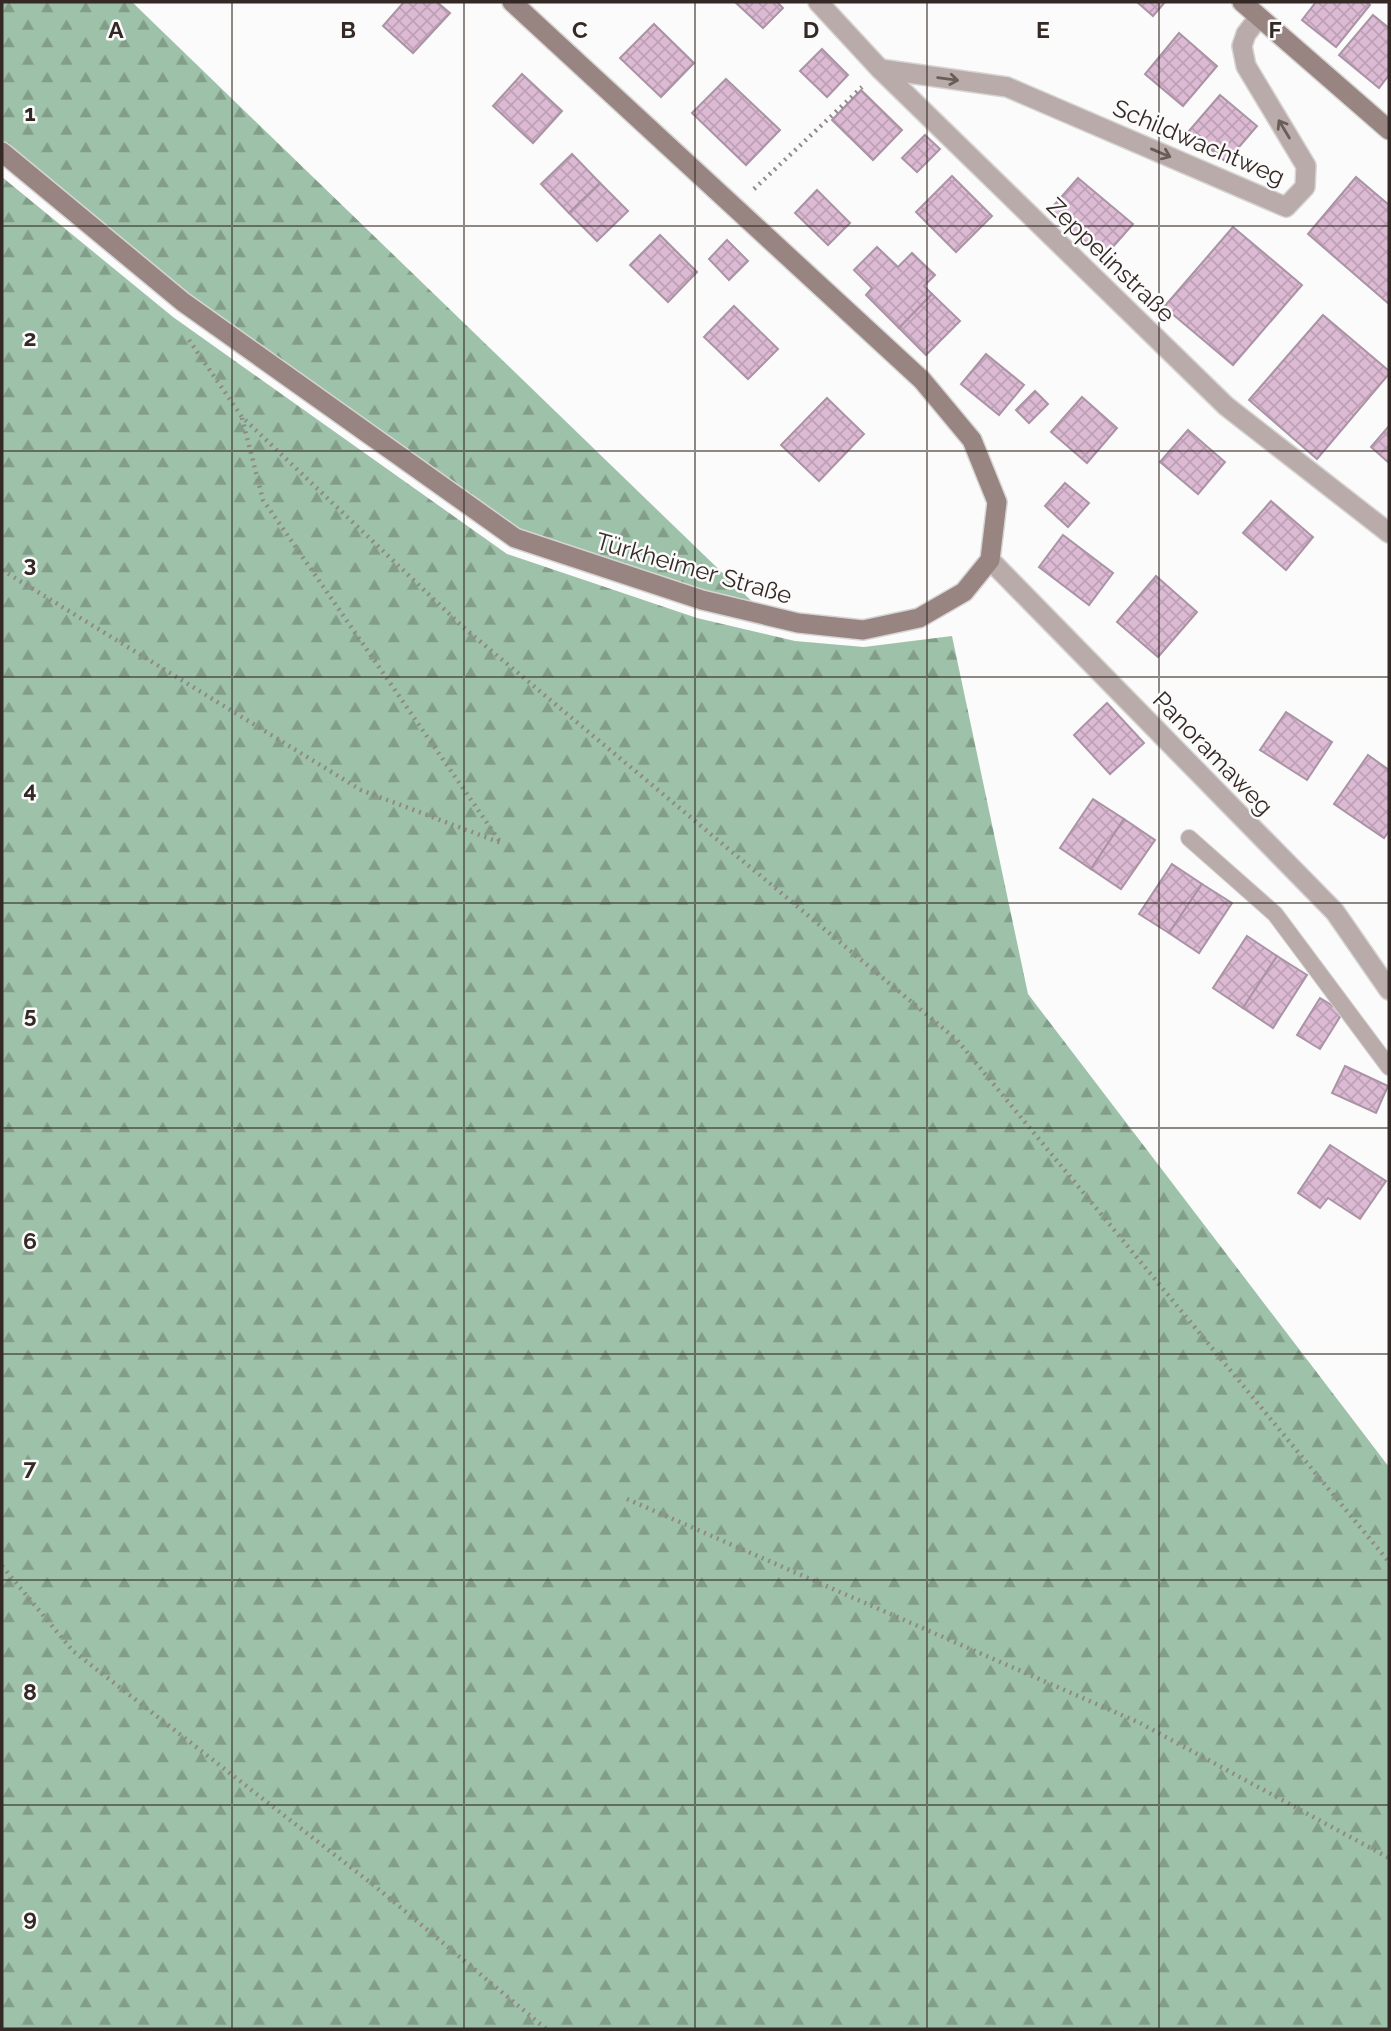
<svg xmlns="http://www.w3.org/2000/svg" width="1391" height="2031" font-family="Raleway,sans-serif">
<style>
.forest{fill:url(#forest-firs)}
.building{fill:url(#building-cross-hatch);stroke:#aa93a4;stroke-width:2}
.lines{fill:none;stroke-linecap:round;stroke-linejoin:round}
.service-casing{stroke:#d7d5d4;stroke-width:18}
.minor-casing{stroke:#d7d5d4;stroke-width:22}
.secondary-casing{stroke:#d7d5d4;stroke-width:22}
.path{stroke:#908a87;stroke-width:4.5;stroke-dasharray:2 5;stroke-linecap:butt}
.service{stroke:#b9aba9;stroke-width:16}
.minor{stroke:#b9aba9;stroke-width:19}
.secondary{stroke:#988582;stroke-width:19}
.oneway{stroke:#695d59}
.grid{fill:none;stroke:#342924;stroke-width:2;stroke-opacity:0.55}
.labels{text-anchor:middle;dominant-baseline:central;stroke-width:5;stroke-linejoin:round;paint-order:stroke}
.street-label{font-size:24px;fill:#342924;stroke:#fbfbfb}
.grid-label{font-size:23px;text-anchor:middle;font-weight:bold;fill:#342924;stroke:#fbfbfb;stroke-width:5;stroke-linejoin:round;paint-order:stroke}
</style>
<defs>
<pattern id="forest-firs" width="22" height="20" patternUnits="userSpaceOnUse" patternTransform="scale(1.75)"><rect width="22" height="20" fill="#9ec2a9"/><path d="M5 1l3.5 6h-7zM16 11l3.5 6h-7z" fill="#829e89"/></pattern>
<pattern id="building-cross-hatch" width="8" height="8" patternUnits="userSpaceOnUse" patternTransform="scale(1.75)"><rect width="8" height="8" fill="#ddbad4"/><path d="M0 0l8 8M0 8l8-8" fill="none" stroke="#bea0b6"/></pattern>
</defs>
<rect width="100%" height="100%" fill="#fbfbfb"/>
<g class="forest">
<polygon points="2,2 132,2 767,616 525,544 200,309 2,145"/>
<polygon points="2,177 173,317 507,554 697,618 795,641 864,647 952,636 1028,994 1389,1467 1389,2029 2,2029"/>
</g>
<g class="building">
<polygon points="404,2 437,2 450,13 413,53 383,26"/>
<polygon points="735,2 777,2 783,8 763,28"/>
<polygon points="1137,2 1165,2 1153,16"/>
<polygon points="1316,2 1366,2 1370,5 1336,47 1302,20"/>
<polygon points="1373,15 1389,28 1389,75 1379,88 1339,55"/>
<polygon points="654,24 694,63 661,97 620,58"/>
<polygon points="1179,33 1217,66 1183,106 1145,74"/>
<polygon points="822,49 848,75 827,97 800,71"/>
<polygon points="522,74 562,111 533,143 493,106"/>
<polygon points="726,79 780,130 746,165 692,113"/>
<polygon points="861,90 902,130 873,160 832,120"/>
<polygon points="1220,95 1257,126 1226,162 1189,131"/>
<polygon points="925,135 940,149 917,172 902,158"/>
<polygon points="572,154 600,183 569,213 541,184"/>
<polygon points="952,176 992,216 956,252 916,212"/>
<polygon points="1356,177 1389,205 1389,304 1308,234"/>
<polygon points="1078,178 1133,224 1104,257 1049,211"/>
<polygon points="600,183 628,211 597,241 569,213"/>
<polygon points="817,190 850,223 828,245 795,213"/>
<polygon points="1233,227 1302,285 1233,365 1164,307"/>
<polygon points="660,235 697,272 668,302 630,265"/>
<polygon points="727,240 748,261 729,280 709,259"/>
<polygon points="877,247 898,267 912,253 935,275 924,286 932,294 899,328 866,295 872,288 854,270"/>
<polygon points="932,294 960,321 926,355 899,328"/>
<polygon points="734,306 778,349 748,379 704,337"/>
<polygon points="1323,315 1389,371 1389,374 1317,459 1249,400"/>
<polygon points="986,354 1024,385 999,415 961,384"/>
<polygon points="1035,391 1048,404 1029,423 1016,410"/>
<polygon points="1082,397 1117,428 1087,463 1051,432"/>
<polygon points="827,398 864,434 819,481 781,445"/>
<polygon points="1389,426 1389,463 1371,447"/>
<polygon points="1188,430 1225,462 1198,494 1160,462"/>
<polygon points="1065,483 1089,503 1068,527 1045,506"/>
<polygon points="1271,501 1313,537 1286,570 1243,533"/>
<polygon points="1063,535 1113,573 1089,605 1039,567"/>
<polygon points="1156,576 1197,612 1158,657 1117,622"/>
<polygon points="1107,703 1144,743 1110,774 1074,735"/>
<polygon points="1286,712 1332,742 1307,780 1260,750"/>
<polygon points="1368,755 1389,770 1389,831 1384,838 1334,804"/>
<polygon points="1093,799 1124,819 1091,869 1060,848"/>
<polygon points="1124,819 1155,840 1121,889 1091,869"/>
<polygon points="1172,864 1202,884 1169,933 1139,914"/>
<polygon points="1202,884 1232,903 1199,953 1169,933"/>
<polygon points="1247,936 1277,956 1243,1008 1213,988"/>
<polygon points="1277,956 1307,975 1273,1028 1243,1008"/>
<polygon points="1320,998 1343,1012 1320,1049 1297,1035"/>
<polygon points="1345,1066 1388,1086 1376,1113 1332,1093"/>
<polygon points="1330,1145 1386,1181 1360,1219 1328,1198 1320,1208 1298,1193"/>
</g>
<g class="lines">
<defs>
<polyline id="service" points="1189,838 1275,914 1389,1067"/>
<g id="minor">
<polyline points="818,2 880,69 1226,406 1389,533"/>
<polyline points="880,69 1007,87 1286,207 1305,187 1306,166 1246,66 1242,46 1246,34 1259,17"/>
<polyline points="990,560 1335,912 1389,990"/>
</g>
<g id="secondary">
<polyline points="1242,2 1389,130"/>
<polyline points="2,152 183,302 515,538 702,600 798,623 863,630 919,618 964,592 990,560 997,502 972,440 922,380 512,2"/>
</g>
</defs>
<use href="#service" class="service-casing"/>
<use href="#minor" class="minor-casing"/>
<use href="#secondary" class="secondary-casing"/>
<g class="path">
<polyline points="754,189 862,87"/>
<polyline points="189,340 242,417 463,627 957,1040 1389,1562"/>
<polyline points="2,570 361,790 501,843 263,500 242,418"/>
<polyline points="627,1499 1140,1723 1389,1858"/>
<polyline points="2,1566 73,1651 376,1887 546,2029"/>
</g>
<use href="#service" class="service"/>
<use href="#minor" class="minor"/>
<use href="#secondary" class="secondary"/>
</g>
<defs><path id="oneway-shaft" d="M-6 0H5M1.5-3L5.5 0L1.5 3" fill="none" stroke-width="1.6" stroke-linecap="round" stroke-linejoin="round" transform="scale(1.75)"/></defs>
<g class="oneway">
<use href="#oneway-shaft" transform="translate(948 79) rotate(8)"/>
<use href="#oneway-shaft" transform="translate(1284 129) rotate(-121)"/>
<use href="#oneway-shaft" transform="translate(1161 153) rotate(23)"/>
</g>
<path class="grid" d="M232 2V2029M464 2V2029M695 2V2029M927 2V2029M1159 2V2029M2 226H1389M2 451H1389M2 677H1389M2 903H1389M2 1128H1389M2 1354H1389M2 1580H1389M2 1805H1389"/>
<g class="labels">
<g class="street-label">
<text transform="translate(1199 142) rotate(23)">Schildwachtweg</text>
<text transform="translate(1111 260) rotate(44)">Zeppelinstraße</text>
<text transform="translate(694 568) rotate(16)">Türkheimer Straße</text>
<text transform="translate(1213 753) rotate(46)">Panoramaweg</text>
</g>
</g>
<g class="grid-label">
<text x="116" y="38">A</text>
<text x="348" y="38">B</text>
<text x="580" y="38">C</text>
<text x="811" y="38">D</text>
<text x="1043" y="38">E</text>
<text x="1275" y="38">F</text>
<text x="30" y="121">1</text>
<text x="30" y="346">2</text>
<text x="30" y="572">3</text>
<text x="30" y="798">4</text>
<text x="30" y="1023">5</text>
<text x="30" y="1249">6</text>
<text x="30" y="1475">7</text>
<text x="30" y="1700">8</text>
<text x="30" y="1926">9</text>
</g>
<rect width="1391" height="2031" fill="none" stroke="#342924" stroke-width="7"/>
</svg>
